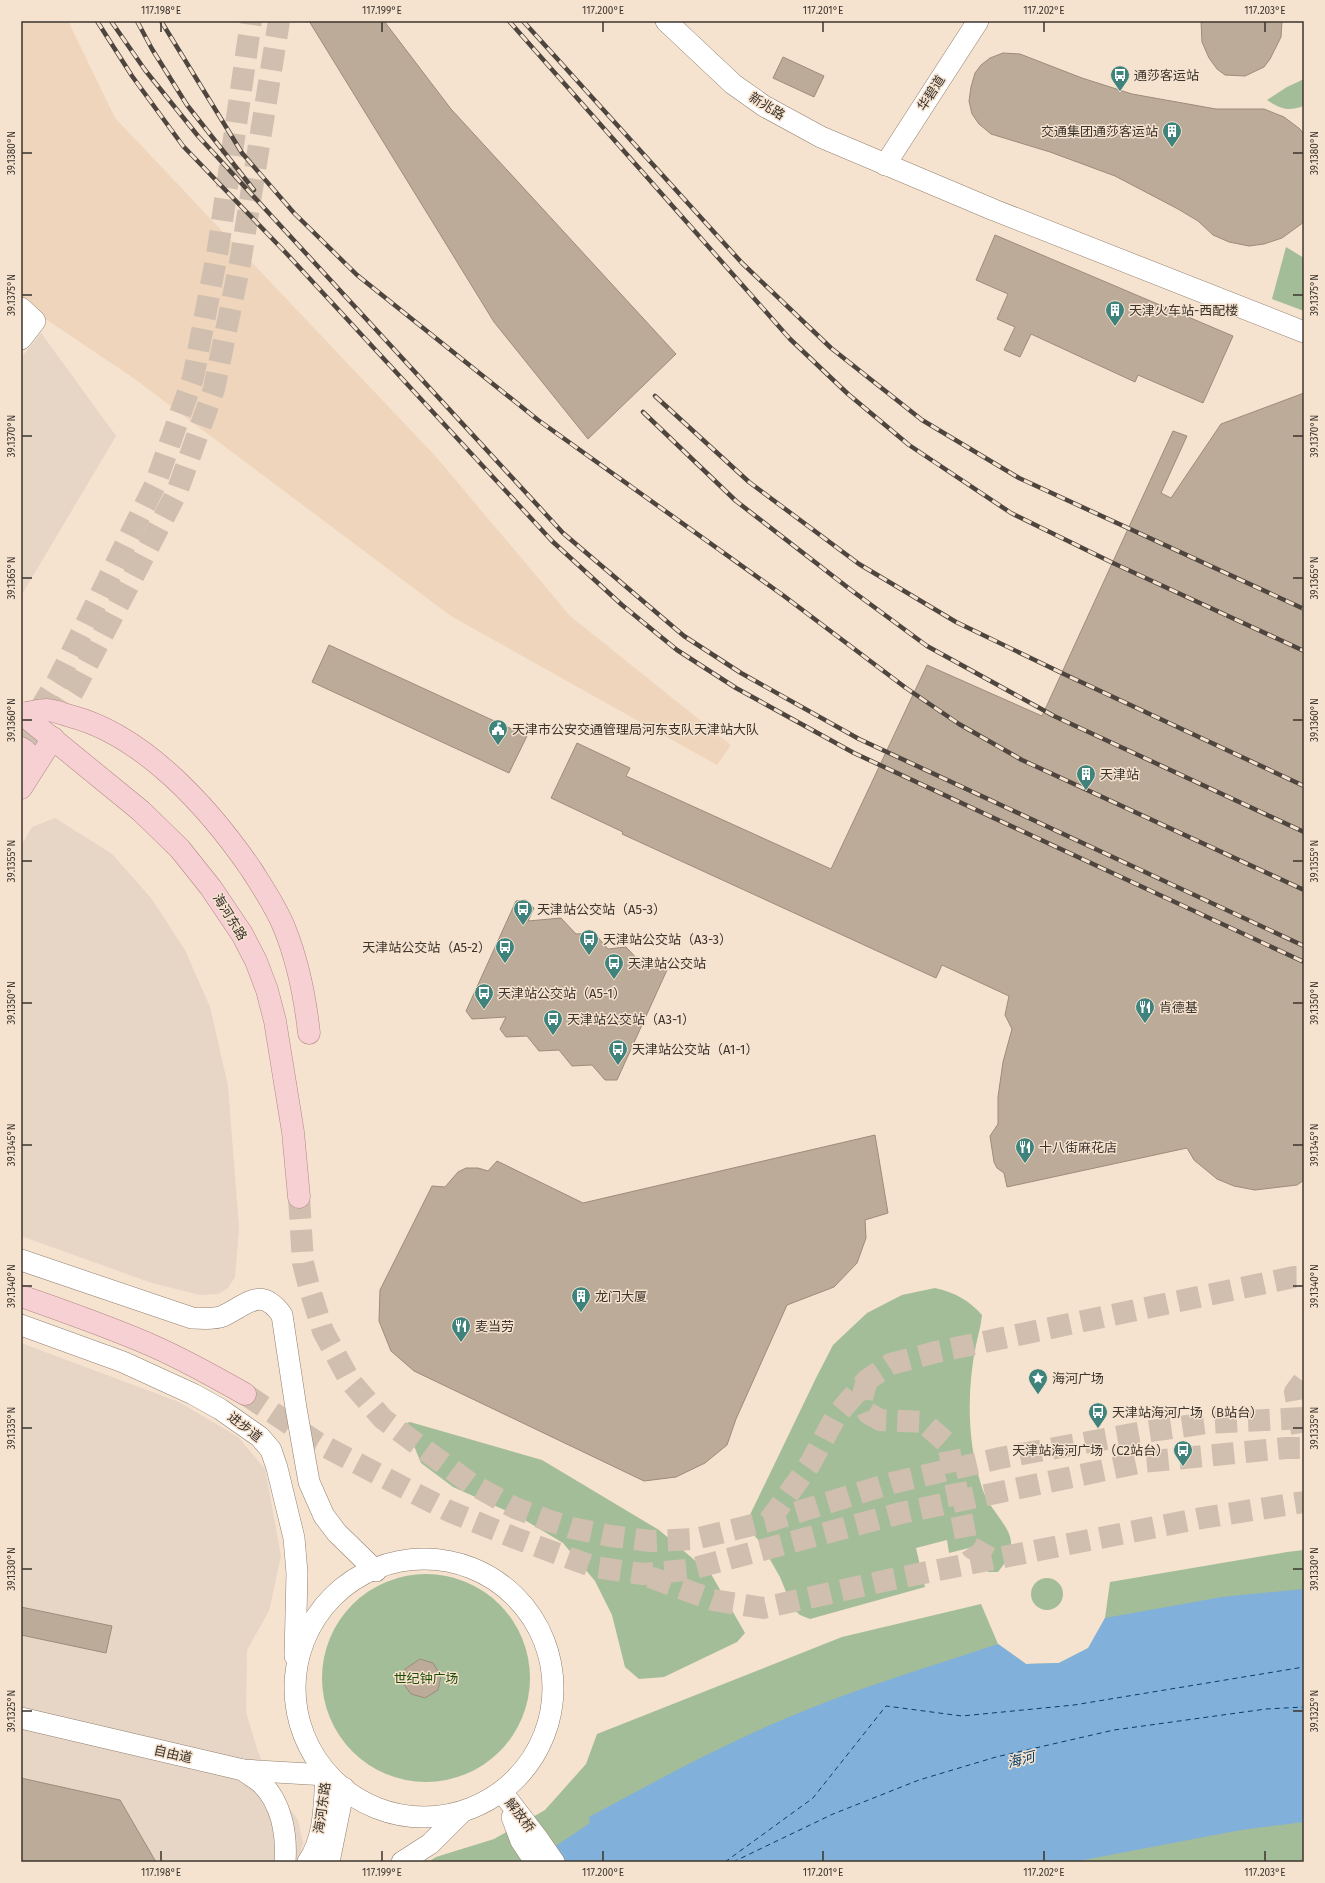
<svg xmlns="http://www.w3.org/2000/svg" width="1325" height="1883" font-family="'Fira Sans','Noto Sans SC',sans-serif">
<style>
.commercial{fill:#e7d5c6}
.built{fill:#eed5bc}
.green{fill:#a3bd99}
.water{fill:#81b0da}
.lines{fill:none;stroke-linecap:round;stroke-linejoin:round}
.ferry{stroke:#083f67;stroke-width:1;stroke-dasharray:5 4;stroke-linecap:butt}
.building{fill:#bdab99;stroke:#9e8c7b}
.major-tunnel{stroke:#d0bfaf;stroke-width:22;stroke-dasharray:22 11;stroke-linecap:butt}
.minor-casing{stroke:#92806f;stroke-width:22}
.major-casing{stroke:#b28585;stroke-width:23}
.minor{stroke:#fff;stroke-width:21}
.major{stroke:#f7d0d3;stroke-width:22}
.rail-casing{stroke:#4e463e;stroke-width:4.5}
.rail{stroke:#f5e2cf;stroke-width:3;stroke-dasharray:9;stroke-linecap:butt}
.ticks{fill:none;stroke:#3b342d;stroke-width:1.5}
.labels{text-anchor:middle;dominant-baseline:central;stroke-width:3;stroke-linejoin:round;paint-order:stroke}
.poi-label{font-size:13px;fill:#3b342d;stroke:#f5e2cf;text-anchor:start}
.street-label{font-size:13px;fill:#3b342d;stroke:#f5e2cf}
.park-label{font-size:13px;fill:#1e4c03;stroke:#f5e2cf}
.water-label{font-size:14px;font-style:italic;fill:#083f67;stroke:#f5e2cf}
.neatline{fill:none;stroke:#3b342d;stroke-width:1.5}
.ticks-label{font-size:10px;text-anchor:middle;fill:#3b342d}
</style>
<rect width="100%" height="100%" fill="#f5e2cf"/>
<g class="commercial">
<polygon points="41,333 116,436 21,596 21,358"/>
<polygon points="55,818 112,854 151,898 185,950 210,1007 228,1086 239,1228 235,1277 228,1288 218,1294 200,1295 152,1283 21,1236 21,846 32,827"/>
<polygon points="21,1343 179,1402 238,1437 265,1469 281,1556 269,1611 247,1650 246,1712 258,1752 277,1792 298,1820 303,1843 298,1862 21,1862"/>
</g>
<polygon class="built" points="21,21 68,21 115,118 437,458 570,616 731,745 717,765 451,616 132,377 47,320 21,296"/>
<g class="green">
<path d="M1304 79V106C1288 111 1282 110 1267 100L1287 87Z"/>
<polygon points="1286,247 1304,258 1304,311 1272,299"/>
<path d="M935 1288C954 1292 970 1301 982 1315 981 1326 978 1335 976 1345 967 1389 967 1438 980 1481 982 1489 986 1499 991 1506 1009 1532 1022 1542 998 1572H988L981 1545 949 1553 947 1540 916 1548 925 1587 810 1619 800 1615 793 1609 780 1577 760 1542 747 1527V1521L816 1378 833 1345 867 1313 902 1295Z"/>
<polygon points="410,1422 542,1460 659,1530 711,1574 745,1633 737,1642 664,1677 639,1679 625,1667 612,1615 595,1581 563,1543 518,1516 453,1487 421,1463 405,1424"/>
<polygon points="1304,1550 1304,1862 428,1862 436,1857 494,1839 545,1810 586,1764 597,1734 842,1637 981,1604 998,1644 1026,1664 1059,1663 1089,1648 1105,1618 1110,1582 1287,1552"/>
<circle cx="426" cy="1678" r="104"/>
<circle cx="1047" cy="1594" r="16"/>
</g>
<path class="water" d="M1304 1589V1822L1241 1830 1073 1862H532L590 1823 589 1817C650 1784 711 1751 775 1723 847 1691 923 1669 998 1644L1026 1664 1059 1663 1088 1648 1105 1618 1222 1597Z"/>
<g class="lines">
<g class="ferry">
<polyline points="725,1862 813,1798 886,1706 962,1716 1074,1705 1304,1667"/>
<polyline points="733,1862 833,1814 919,1780 996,1757 1114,1730 1266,1709 1304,1707"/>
</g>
</g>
<g class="building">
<polygon points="309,21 384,21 451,109 676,354 588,439 494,322"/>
<polygon points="1201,21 1282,21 1281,37 1270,59 1264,67 1245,76 1225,75 1217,69 1209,58 1202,42"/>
<polygon points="1003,53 1020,54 1082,78 1132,94 1216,109 1264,109 1284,117 1300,129 1304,135 1304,222 1282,238 1264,244 1249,246 1229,242 1213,235 1198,221 1178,209 1115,176 1050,152 991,134 979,124 972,114 969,101 971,87 975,73 981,65 990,58"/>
<polygon points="783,57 824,76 814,97 773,78"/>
<polygon points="995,235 1233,336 1203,403 1138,375 1135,382 1031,334 1020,357 1004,350 1015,327 997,319 1008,294 976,280"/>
<polygon points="1304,393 1304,1180 1297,1185 1255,1190 1234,1186 1217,1179 1194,1160 1187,1148 1007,1187 1004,1173 997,1168 994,1162 990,1136 998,1124 998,1097 1003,1062 1012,1029 1005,1015 1009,996 942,965 936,978 622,834 623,832 551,798 577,743 630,768 626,776 831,869 927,665 1042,716 1173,431 1187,436 1161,493 1171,498 1221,424"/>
<polygon points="329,645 527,736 509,773 312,682"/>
<polygon points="526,900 534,908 528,921 561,918 576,934 594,933 608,949 626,947 641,963 659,962 667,970 617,1080 605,1080 592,1065 572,1066 559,1050 539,1051 527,1036 506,1037 500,1029 506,1017 472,1019 466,1011 516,901"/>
<polygon points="875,1135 888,1213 865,1220 866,1238 857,1263 834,1287 787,1305 736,1419 727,1445 705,1463 676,1477 644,1481 414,1371 391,1351 379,1321 380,1290 432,1186 445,1187 458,1172 466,1168 478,1168 488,1171 497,1161 583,1203"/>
<polygon points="21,1607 112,1626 106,1653 21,1635"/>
<polygon points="420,1659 433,1663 441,1676 438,1690 425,1698 411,1694 403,1683 405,1669"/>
<polygon points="21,1778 120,1800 156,1862 21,1862"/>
</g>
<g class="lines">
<g class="major-tunnel">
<polyline points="21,739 58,680 155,485 193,378 218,249 251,21"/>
<polyline points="36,748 74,690 177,492 214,389 240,263 279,21"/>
<polyline points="299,1197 303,1263 310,1290 323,1331 350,1381 383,1419 470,1483 515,1508 547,1520 572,1528 611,1536 650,1541 695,1539 769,1521 892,1483 1000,1458 1144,1432 1207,1423 1304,1418"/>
<polyline points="867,1380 862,1398 868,1413 880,1420 923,1422 948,1444 966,1539 972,1548 992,1559"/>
<polyline points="245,1394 318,1443 449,1511 515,1538 594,1567 643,1574 687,1570 901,1513 1143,1462 1286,1448 1304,1448"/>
<polyline points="1302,1433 1295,1392 1304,1380"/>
<polyline points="769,1521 810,1464 836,1416 867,1380 891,1364 936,1352 1294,1277 1304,1277"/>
<polyline points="650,1577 713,1600 763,1608 893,1579 1059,1546 1202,1518 1304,1502"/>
</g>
<defs>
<g id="minor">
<polyline points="666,21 733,84 764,106 821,137 994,210 1304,332"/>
<polyline points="885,165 978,21"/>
<polyline points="21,308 35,321 21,339"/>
<path d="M21 1260 192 1318C202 1318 213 1320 223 1316 248 1304 261 1286 282 1315L296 1408 309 1482 324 1516 337 1533 376 1571"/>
<polyline points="21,1325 123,1362 193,1394 220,1409 260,1437 271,1450 277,1468 294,1538 297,1573 295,1656"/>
<circle cx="424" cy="1688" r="129"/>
<polyline points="21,1718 243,1770 326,1775"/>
<path d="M243 1770C248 1774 255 1778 260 1782 282 1802 287 1835 285 1862"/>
<polyline points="502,1792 538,1839 554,1862"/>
<polyline points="512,1817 521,1841 535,1862"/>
<path d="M308 1862C325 1837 324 1804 326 1775"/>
<polyline points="329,1862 344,1788"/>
<polyline points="402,1862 430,1844 462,1812"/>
</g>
<g id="major">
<polyline points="21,713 141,811 180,849 211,888 242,934 256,961 267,990 275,1021 293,1132 299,1197"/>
<path d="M22 714C30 713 39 710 46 710 54 710 63 714 70 716 144 735 209 808 251 869 263 888 276 907 284 927 298 961 305 997 309 1033"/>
<path d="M21 748C33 754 32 764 29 775"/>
<polyline points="21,788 53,738"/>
<path d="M21 1296C66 1312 110 1327 153 1346 185 1360 215 1377 245 1394"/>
</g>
</defs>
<use href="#minor" class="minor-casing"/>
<use href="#major" class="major-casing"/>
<use href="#minor" class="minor"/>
<use href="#major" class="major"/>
<defs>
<g id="rail">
<polyline points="97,21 132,76 183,146 286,253 552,541 622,605 677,650 736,688 854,753 1304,962"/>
<polyline points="111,21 145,70 198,136 563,533 684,636 741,673 859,739 1304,946"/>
<polyline points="137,21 152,49 187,105 254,190"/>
<polyline points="161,21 242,153 294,213 357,275 538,420 784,596 906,688 959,724 1022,760 1304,890"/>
<polyline points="509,21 790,339 848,394 909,445 1011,513 1113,563 1304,651"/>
<polyline points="523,21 742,263 831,348 922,420 1019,478 1304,609"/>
<polyline points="655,396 749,482 859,564 956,622 1066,675 1304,786"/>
<polyline points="643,412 736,501 851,590 927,646 1054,716 1304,832"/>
</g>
</defs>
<use href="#rail" class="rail-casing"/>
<use href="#rail" class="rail"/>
</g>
<path class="ticks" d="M161 22V32M382 22V32M603 22V32M823 22V32M1044 22V32M1265 22V32M22 153H32M1293 153H1303M22 295H32M1293 295H1303M22 436H32M1293 436H1303M22 578H32M1293 578H1303M22 720H32M1293 720H1303M22 861H32M1293 861H1303M22 1003H32M1293 1003H1303M22 1145H32M1293 1145H1303M22 1286H32M1293 1286H1303M22 1428H32M1293 1428H1303M22 1569H32M1293 1569H1303M22 1711H32M1293 1711H1303M161 1851V1861M382 1851V1861M603 1851V1861M823 1851V1861M1044 1851V1861M1265 1851V1861"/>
<defs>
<symbol id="bus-pin" viewBox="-11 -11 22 30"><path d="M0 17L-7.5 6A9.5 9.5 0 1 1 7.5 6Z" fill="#3e847c" stroke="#f5e2cf"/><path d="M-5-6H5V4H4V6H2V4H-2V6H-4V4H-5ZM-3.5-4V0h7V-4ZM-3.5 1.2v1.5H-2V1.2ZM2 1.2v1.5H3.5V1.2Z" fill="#fff"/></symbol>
<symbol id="building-pin" viewBox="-11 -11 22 30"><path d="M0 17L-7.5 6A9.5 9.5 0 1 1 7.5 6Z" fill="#3e847c" stroke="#f5e2cf"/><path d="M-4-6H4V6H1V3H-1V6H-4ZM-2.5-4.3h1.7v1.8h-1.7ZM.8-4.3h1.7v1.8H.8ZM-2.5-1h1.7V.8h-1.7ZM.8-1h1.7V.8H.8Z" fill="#fff"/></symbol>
<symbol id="civic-pin" viewBox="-11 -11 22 30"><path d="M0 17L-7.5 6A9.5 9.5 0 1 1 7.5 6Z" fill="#3e847c" stroke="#f5e2cf"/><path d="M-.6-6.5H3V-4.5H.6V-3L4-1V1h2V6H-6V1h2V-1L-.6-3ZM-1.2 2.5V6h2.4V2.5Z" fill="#fff"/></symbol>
<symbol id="restaurant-pin" viewBox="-11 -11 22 30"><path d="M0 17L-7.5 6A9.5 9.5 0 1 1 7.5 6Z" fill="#3e847c" stroke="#f5e2cf"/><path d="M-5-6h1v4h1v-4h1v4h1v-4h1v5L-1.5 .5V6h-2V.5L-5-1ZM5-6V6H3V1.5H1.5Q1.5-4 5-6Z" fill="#fff"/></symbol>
<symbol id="sight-pin" viewBox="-11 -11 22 30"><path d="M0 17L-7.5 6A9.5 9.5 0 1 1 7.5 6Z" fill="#3e847c" stroke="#f5e2cf"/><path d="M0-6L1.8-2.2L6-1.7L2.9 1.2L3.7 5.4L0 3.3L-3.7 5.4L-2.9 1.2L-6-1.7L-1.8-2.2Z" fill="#fff"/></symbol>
</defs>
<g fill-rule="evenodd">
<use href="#bus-pin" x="1109" y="64" width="22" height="30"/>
<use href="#building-pin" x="1161" y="120" width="22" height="30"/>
<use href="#building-pin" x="1104" y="299" width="22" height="30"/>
<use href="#civic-pin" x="487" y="718" width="22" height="30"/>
<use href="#building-pin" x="1075" y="763" width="22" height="30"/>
<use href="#bus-pin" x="512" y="898" width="22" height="30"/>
<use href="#bus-pin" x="578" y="928" width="22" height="30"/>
<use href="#bus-pin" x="494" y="936" width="22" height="30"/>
<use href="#bus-pin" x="603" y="952" width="22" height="30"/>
<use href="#bus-pin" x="473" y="982" width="22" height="30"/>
<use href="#restaurant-pin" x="1134" y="996" width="22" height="30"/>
<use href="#bus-pin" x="542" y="1008" width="22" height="30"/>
<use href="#bus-pin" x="607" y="1038" width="22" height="30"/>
<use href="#restaurant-pin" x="1014" y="1136" width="22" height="30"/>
<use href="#building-pin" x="570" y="1285" width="22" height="30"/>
<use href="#restaurant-pin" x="450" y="1315" width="22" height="30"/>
<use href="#sight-pin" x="1027" y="1367" width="22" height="30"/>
<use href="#bus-pin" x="1087" y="1401" width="22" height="30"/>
<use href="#bus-pin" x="1172" y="1439" width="22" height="30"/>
</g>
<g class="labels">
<g class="poi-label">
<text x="1134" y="75">通莎客运站</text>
<text x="1158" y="131" text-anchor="end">交通集团通莎客运站</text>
<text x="1129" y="310">天津火车站-西配楼</text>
<text x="512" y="729">天津市公安交通管理局河东支队天津站大队</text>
<text x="1100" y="774">天津站</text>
<text x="537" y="909">天津站公交站（A5-3）</text>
<text x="603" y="939">天津站公交站（A3-3）</text>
<text x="491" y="947" text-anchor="end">天津站公交站（A5-2）</text>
<text x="628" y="963">天津站公交站</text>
<text x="498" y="993">天津站公交站（A5-1）</text>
<text x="1159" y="1007">肯德基</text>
<text x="567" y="1019">天津站公交站（A3-1）</text>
<text x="632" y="1049">天津站公交站（A1-1）</text>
<text x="1039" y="1147">十八街麻花店</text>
<text x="595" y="1296">龙门大厦</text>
<text x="475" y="1326">麦当劳</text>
<text x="1052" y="1378">海河广场</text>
<text x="1112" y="1412">天津站海河广场（B站台）</text>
<text x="1169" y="1450" text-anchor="end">天津站海河广场（C2站台）</text>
</g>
<g class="street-label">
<text transform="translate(931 93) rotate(-57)">华碧道</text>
<text transform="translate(767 106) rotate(32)">新兆路</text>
<text transform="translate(230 917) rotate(58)">海河东路</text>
<text transform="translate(245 1427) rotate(38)">进步道</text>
<text transform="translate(173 1754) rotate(13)">自由道</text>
<text transform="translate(322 1808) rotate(-82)">海河东路</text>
<text transform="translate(520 1815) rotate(52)">解放桥</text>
</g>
<g class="park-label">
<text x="426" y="1678">世纪钟广场</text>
</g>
<g class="water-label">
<text transform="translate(1021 1760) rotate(-14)">海河</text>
</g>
</g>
<rect width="1325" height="1883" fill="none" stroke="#f5e2cf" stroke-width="44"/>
<rect x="22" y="22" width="1281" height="1839" class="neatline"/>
<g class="ticks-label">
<text x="161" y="14">117.198°E</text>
<text x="382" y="14">117.199°E</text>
<text x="603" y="14">117.200°E</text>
<text x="823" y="14">117.201°E</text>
<text x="1044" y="14">117.202°E</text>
<text x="1265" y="14">117.203°E</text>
<text transform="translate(11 153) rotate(-90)" y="4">39.1380°N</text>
<text transform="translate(1314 153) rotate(-90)" y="4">39.1380°N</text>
<text transform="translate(11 295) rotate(-90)" y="4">39.1375°N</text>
<text transform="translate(1314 295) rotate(-90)" y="4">39.1375°N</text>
<text transform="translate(11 436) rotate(-90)" y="4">39.1370°N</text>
<text transform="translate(1314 436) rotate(-90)" y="4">39.1370°N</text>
<text transform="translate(11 578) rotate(-90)" y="4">39.1365°N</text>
<text transform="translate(1314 578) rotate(-90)" y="4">39.1365°N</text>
<text transform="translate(11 720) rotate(-90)" y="4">39.1360°N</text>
<text transform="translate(1314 720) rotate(-90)" y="4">39.1360°N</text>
<text transform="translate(11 861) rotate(-90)" y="4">39.1355°N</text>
<text transform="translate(1314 861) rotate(-90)" y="4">39.1355°N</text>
<text transform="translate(11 1003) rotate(-90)" y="4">39.1350°N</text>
<text transform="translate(1314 1003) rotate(-90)" y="4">39.1350°N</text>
<text transform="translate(11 1145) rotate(-90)" y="4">39.1345°N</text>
<text transform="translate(1314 1145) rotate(-90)" y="4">39.1345°N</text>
<text transform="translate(11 1286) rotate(-90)" y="4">39.1340°N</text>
<text transform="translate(1314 1286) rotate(-90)" y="4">39.1340°N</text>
<text transform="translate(11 1428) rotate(-90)" y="4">39.1335°N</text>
<text transform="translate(1314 1428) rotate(-90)" y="4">39.1335°N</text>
<text transform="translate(11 1569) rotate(-90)" y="4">39.1330°N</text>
<text transform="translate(1314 1569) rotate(-90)" y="4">39.1330°N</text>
<text transform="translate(11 1711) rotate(-90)" y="4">39.1325°N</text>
<text transform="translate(1314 1711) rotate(-90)" y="4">39.1325°N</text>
<text x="161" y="1876">117.198°E</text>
<text x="382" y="1876">117.199°E</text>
<text x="603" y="1876">117.200°E</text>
<text x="823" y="1876">117.201°E</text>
<text x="1044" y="1876">117.202°E</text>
<text x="1265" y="1876">117.203°E</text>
</g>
</svg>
